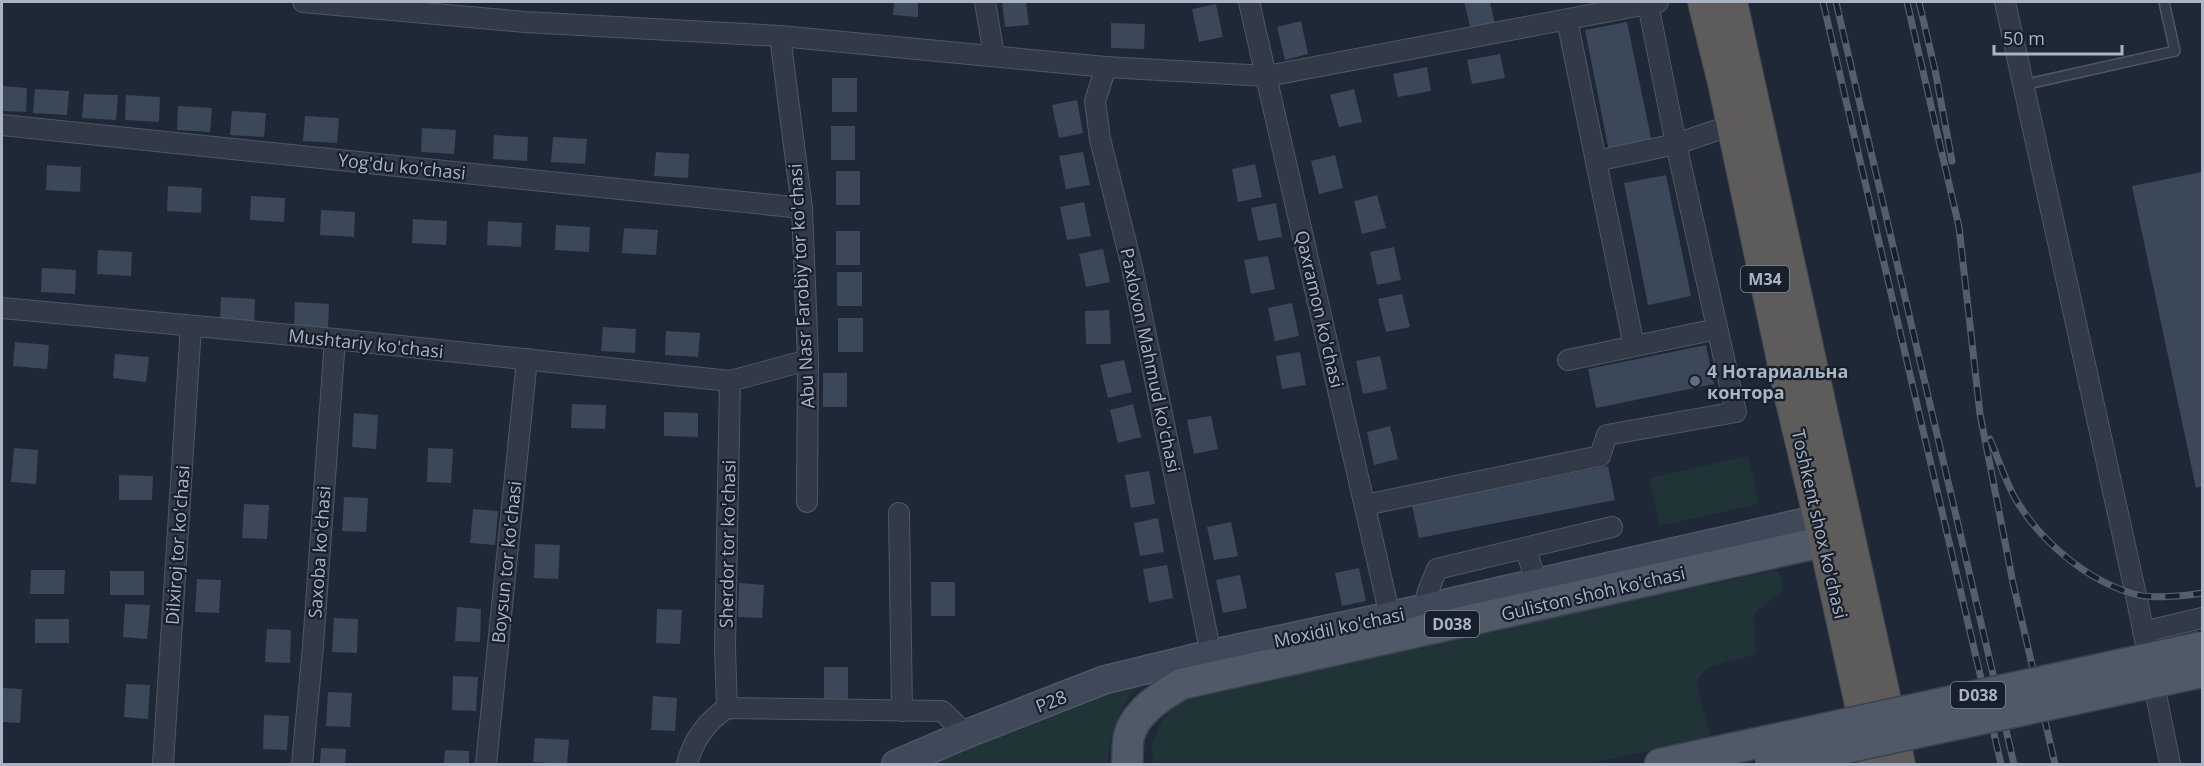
<svg xmlns="http://www.w3.org/2000/svg" width="2204" height="766" font-family="'Open Sans',sans-serif">
<style>
.green{fill:#203437}
.building{fill:#3b4859}
.lines{fill:none;stroke-linecap:round;stroke-linejoin:round}
.service-casing{stroke:#4f5765;stroke-width:12}
.minor-casing{stroke:#4f5765;stroke-width:22}
.secondary-casing{stroke:#4f5765;stroke-width:30}
.primary-casing{stroke:#3b4350;stroke-width:33}
.trunk-casing{stroke:#3c4450;stroke-width:34}
.service{stroke:#313a46;stroke-width:9}
.minor{stroke:#313a46;stroke-width:20}
.secondary{stroke:#3f4959;stroke-width:27}
.primary{stroke:#4f5967;stroke-width:30}
.trunk{stroke:#5e5c5a;stroke-width:32}
.rail-casing{stroke:#535e6e;stroke-width:7}
.rail{stroke:#171f2a;stroke-width:4.5;stroke-dasharray:14;stroke-linecap:butt}
.primary-bridge-casing{stroke:#3b4350;stroke-width:33;stroke-linecap:butt}
.primary-bridge{stroke:#4f5967;stroke-width:30}
.service-dot{fill:#5c6f8a;stroke:#171f2a;stroke-width:2}
.labels{text-anchor:middle;dominant-baseline:central;stroke-width:4.5;stroke-linejoin:round;paint-order:stroke}
.shield{fill:#171f2a;stroke:#7f8796;stroke-width:1.5}
.shield-label{font-size:16px;font-weight:bold;fill:#abb4c4}
.street-label{font-size:18px;fill:#abb4c4;stroke:#171f2a}
.poi-label{font-size:18px;font-weight:bold;fill:#abb4c4;stroke:#171f2a;text-anchor:start}
</style>
<rect width="100%" height="100%" fill="#1e2836"/>
<g class="green">
<polygon points="1748,456 1759,504 1660,526 1649,478"/>
<polygon points="1778,570 1784,589 1754,614 1756,654 1709,667 1696,681 1711,738 1585,764 1153,764 1152,744 1163,718 1187,697 1211,690"/>
<path d="M1144 679C1121 706 1109 728 1108 764H924Z"/>
</g>
<g class="building">
<polygon points="894,2 918,2 918,17 893,15"/>
<polygon points="1002,2 1026,2 1029,25 1005,27"/>
<polygon points="1464,2 1490,2 1495,24 1471,30"/>
<polygon points="1216,4 1223,37 1199,42 1192,9"/>
<polygon points="1301,21 1308,54 1285,60 1277,27"/>
<polygon points="1627,22 1652,143 1609,151 1585,30"/>
<polygon points="1111,23 1145,24 1144,49 1111,48"/>
<polygon points="1500,54 1505,78 1472,84 1467,60"/>
<polygon points="1427,67 1431,91 1398,97 1393,74"/>
<rect x="832" y="78" width="25" height="34"/>
<polygon points="2,86 27,88 26,112 2,111"/>
<polygon points="35,89 69,91 67,115 33,113"/>
<polygon points="1354,89 1362,122 1339,127 1330,95"/>
<polygon points="84,94 118,95 116,120 82,118"/>
<polygon points="126,95 160,97 159,122 125,120"/>
<polygon points="1077,100 1083,133 1059,138 1052,105"/>
<polygon points="178,106 212,108 210,132 177,130"/>
<polygon points="232,111 266,113 264,137 230,135"/>
<polygon points="305,116 339,118 337,143 303,141"/>
<rect x="831" y="126" width="24" height="34"/>
<polygon points="422,128 456,130 454,154 421,152"/>
<polygon points="494,135 528,137 527,161 493,159"/>
<polygon points="553,137 587,139 585,164 551,162"/>
<polygon points="656,152 689,154 688,178 654,176"/>
<polygon points="1083,152 1090,185 1066,189 1059,156"/>
<polygon points="1335,155 1343,188 1319,194 1311,161"/>
<polygon points="1255,164 1262,197 1238,202 1232,169"/>
<polygon points="47,165 81,167 80,192 46,190"/>
<rect x="836" y="171" width="24" height="34"/>
<polygon points="2202,172 2202,486 2196,488 2132,186"/>
<polygon points="1666,175 1691,296 1648,305 1624,183"/>
<polygon points="168,186 202,188 201,213 167,211"/>
<polygon points="1377,195 1386,228 1362,234 1354,201"/>
<polygon points="251,196 285,198 284,222 250,220"/>
<polygon points="1084,202 1091,236 1067,240 1060,207"/>
<polygon points="1276,203 1282,237 1258,241 1251,208"/>
<polygon points="321,210 355,212 354,237 320,235"/>
<polygon points="413,219 447,221 446,245 412,243"/>
<polygon points="488,221 522,223 521,247 487,245"/>
<polygon points="556,225 590,227 589,252 555,250"/>
<polygon points="624,228 658,230 656,255 622,253"/>
<rect x="836" y="231" width="24" height="34"/>
<polygon points="1394,247 1401,280 1377,285 1370,252"/>
<polygon points="1103,249 1110,282 1086,287 1079,254"/>
<polygon points="98,250 132,252 131,276 97,274"/>
<polygon points="1268,256 1275,289 1251,294 1244,260"/>
<polygon points="42,268 76,270 75,294 41,292"/>
<rect x="837" y="272" width="25" height="34"/>
<polygon points="1402,294 1410,327 1386,332 1378,299"/>
<polygon points="221,297 255,299 254,324 220,322"/>
<polygon points="295,302 329,304 328,328 294,327"/>
<polygon points="1292,303 1299,336 1275,341 1268,308"/>
<polygon points="1109,310 1111,344 1086,344 1085,311"/>
<rect x="838" y="318" width="25" height="34"/>
<polygon points="603,327 636,329 635,353 601,351"/>
<polygon points="666,331 700,333 698,357 665,355"/>
<polygon points="15,342 49,345 47,369 13,366"/>
<polygon points="1706,345 1714,384 1596,408 1588,369"/>
<polygon points="1300,352 1306,385 1282,389 1276,356"/>
<polygon points="115,354 149,357 146,382 113,378"/>
<polygon points="1380,356 1387,389 1363,394 1356,361"/>
<polygon points="1124,360 1132,392 1108,398 1100,365"/>
<rect x="823" y="373" width="24" height="34"/>
<polygon points="572,404 606,405 605,429 571,428"/>
<polygon points="1133,404 1141,437 1118,443 1110,410"/>
<polygon points="664,412 698,413 698,437 664,436"/>
<polygon points="354,413 378,415 376,449 352,447"/>
<polygon points="1211,416 1218,449 1194,454 1187,420"/>
<polygon points="1390,426 1398,459 1374,465 1367,432"/>
<polygon points="14,448 38,450 36,484 11,482"/>
<polygon points="428,448 453,449 451,483 427,482"/>
<polygon points="1608,466 1615,500 1419,538 1412,505"/>
<polygon points="1149,471 1155,504 1131,508 1125,475"/>
<polygon points="119,475 153,476 152,500 119,500"/>
<polygon points="344,497 368,498 366,532 342,531"/>
<polygon points="244,504 269,505 267,539 242,538"/>
<polygon points="473,509 498,511 495,545 470,543"/>
<polygon points="1158,518 1164,552 1140,556 1134,523"/>
<polygon points="1231,522 1238,556 1214,560 1207,527"/>
<polygon points="535,544 560,545 558,579 534,578"/>
<polygon points="1167,565 1173,598 1149,603 1143,569"/>
<polygon points="1359,568 1366,601 1342,606 1335,573"/>
<polygon points="31,570 65,570 64,594 30,594"/>
<rect x="110" y="571" width="34" height="24"/>
<polygon points="1240,575 1247,608 1223,613 1216,580"/>
<polygon points="197,579 221,580 219,613 195,612"/>
<rect x="931" y="582" width="24" height="34"/>
<polygon points="739,583 764,585 762,618 738,617"/>
<polygon points="125,604 150,605 147,639 123,637"/>
<polygon points="457,607 481,609 480,642 455,641"/>
<polygon points="657,609 682,610 680,644 656,643"/>
<polygon points="334,618 358,619 357,653 332,652"/>
<rect x="35" y="619" width="34" height="24"/>
<polygon points="267,629 291,630 290,663 265,662"/>
<rect x="824" y="667" width="24" height="34"/>
<polygon points="453,676 478,677 476,711 452,710"/>
<polygon points="126,684 150,685 148,719 124,717"/>
<polygon points="2,688 22,689 20,723 2,722"/>
<polygon points="328,692 352,693 350,727 326,726"/>
<polygon points="653,696 677,698 675,731 651,730"/>
<polygon points="264,715 289,716 287,750 263,749"/>
<polygon points="535,738 569,740 567,764 533,762"/>
<polygon points="321,748 346,749 345,764 320,764"/>
<polygon points="445,750 469,751 469,764 444,764"/>
</g>
<g class="lines">
<defs>
<polyline id="service" points="2023,85 2175,51 2164,2"/>
<g id="minor">
<polyline points="303,2 525,22 780,36 1106,67 1267,76 1658,2"/>
<polyline points="985,2 994,55"/>
<polyline points="1249,2 1390,616"/>
<polyline points="2005,2 2136,595 2170,764"/>
<polyline points="1567,20 1634,346"/>
<polyline points="780,36 802,208 808,360 807,502"/>
<polyline points="1106,67 1095,101 1100,139 1132,267 1211,654"/>
<polyline points="2,125 802,208"/>
<polyline points="1596,161 1676,144 1732,125"/>
<polyline points="2,308 335,339 730,381 808,360"/>
<polyline points="1568,360 1717,329"/>
<polyline points="1365,505 1600,456 1607,435 1736,412 1676,144 1648,4"/>
<polyline points="899,513 902,711"/>
<polyline points="1525,548 1537,583"/>
<polyline points="1424,608 1428,591 1437,569 1612,527"/>
<polyline points="2143,632 2202,618"/>
<polyline points="727,708 725,648 730,381"/>
<polyline points="163,764 191,326"/>
<polyline points="302,764 313,646 335,339"/>
<polyline points="486,764 527,359"/>
<path d="M687 764C693 741 706 722 727 708L942 711 966 734"/>
</g>
<polyline id="secondary" points="896,764 966,734 1104,680 1211,654 1390,616 1841,514"/>
<g id="primary">
<path d="M1127 764C1128 756 1127 745 1129 736 1135 712 1161 696 1181 684L1849 536"/>
<polyline points="1660,764 1753,744"/>
</g>
<g id="trunk">
<polyline points="1704,2 1724,83 1791,398 1825,541 1874,764"/>
<polyline points="1731,2 1899,764"/>
</g>
</defs>
<use href="#service" class="service-casing"/>
<use href="#minor" class="minor-casing"/>
<use href="#secondary" class="secondary-casing"/>
<use href="#primary" class="primary-casing"/>
<use href="#trunk" class="trunk-casing"/>
<use href="#service" class="service"/>
<use href="#minor" class="minor"/>
<use href="#secondary" class="secondary"/>
<use href="#primary" class="primary"/>
<use href="#trunk" class="trunk"/>
<defs>
<g id="rail">
<polyline points="1823,2 2001,764"/>
<polyline points="1836,2 2014,764"/>
<polyline points="1907,2 1959,227 1980,414 2013,583 2055,764"/>
<polyline points="1919,2 1935,70 1952,161"/>
<path d="M1990 439C1998 458 2005 480 2015 498 2040 541 2086 580 2134 594 2149 599 2186 596 2202 593"/>
</g>
</defs>
<use href="#rail" class="rail-casing"/>
<use href="#rail" class="rail"/>
<defs>
<g id="primary-bridge">
<polyline points="1753,744 2202,647"/>
<polyline points="1770,764 2202,672"/>
</g>
</defs>
<use href="#primary-bridge" class="primary-bridge-casing"/>
<use href="#primary-bridge" class="primary-bridge"/>
</g>
<circle class="service-dot" cx="1695" cy="381" r="6"/>
<g class="labels">
<g class="shield">
<rect x="1741" y="266" width="48" height="26" rx="4.5"/>
<rect x="1425" y="611" width="54" height="26" rx="4.5"/>
<rect x="1951" y="682" width="54" height="26" rx="4.5"/>
</g>
<g class="shield-label">
<text x="1765" y="279">M34</text>
<text x="1452" y="624">D038</text>
<text x="1978" y="695">D038</text>
</g>
<g class="street-label">
<text transform="translate(402 166) rotate(6)">Yog'du ko'chasi</text>
<text transform="translate(801 286) rotate(-93)">Abu Nasr Farobiy tor ko'chasi</text>
<text transform="translate(1320 309) rotate(77)">Qaxramon ko'chasi</text>
<text transform="translate(366 343) rotate(6)">Mushtariy ko'chasi</text>
<text transform="translate(1151 360) rotate(78)">Paxlovon Mahmud ko'chasi</text>
<text transform="translate(1820 524) rotate(77)">Toshkent shox ko'chasi</text>
<text transform="translate(727 544) rotate(-89)">Sherdor tor ko'chasi</text>
<text transform="translate(177 545) rotate(-86)">Dilxiroj tor ko'chasi</text>
<text transform="translate(319 552) rotate(-86)">Saxoba ko'chasi</text>
<text transform="translate(506 562) rotate(-84)">Boysun tor ko'chasi</text>
<text transform="translate(1593 593) rotate(-13)">Guliston shoh ko'chasi</text>
<text transform="translate(1339 627) rotate(-12)">Moxidil ko'chasi</text>
<text transform="translate(1051 701) rotate(-21)">Р28</text>
</g>
<g class="poi-label">
<text x="1707" y="371">4 Нотариальна<tspan x="1707" dy="21">контора</tspan></text>
</g>
</g>
<rect width="2204" height="766" fill="none" stroke="#abb4c4" stroke-width="6"/>
<path d="M1994 45v9h128v-9" fill="none" stroke="#abb4c4" stroke-width="3"/>
<text x="2003" y="45" font-size="18" fill="#abb4c4" stroke="#171f2a" stroke-width="4.5" paint-order="stroke">50 m</text>
</svg>
